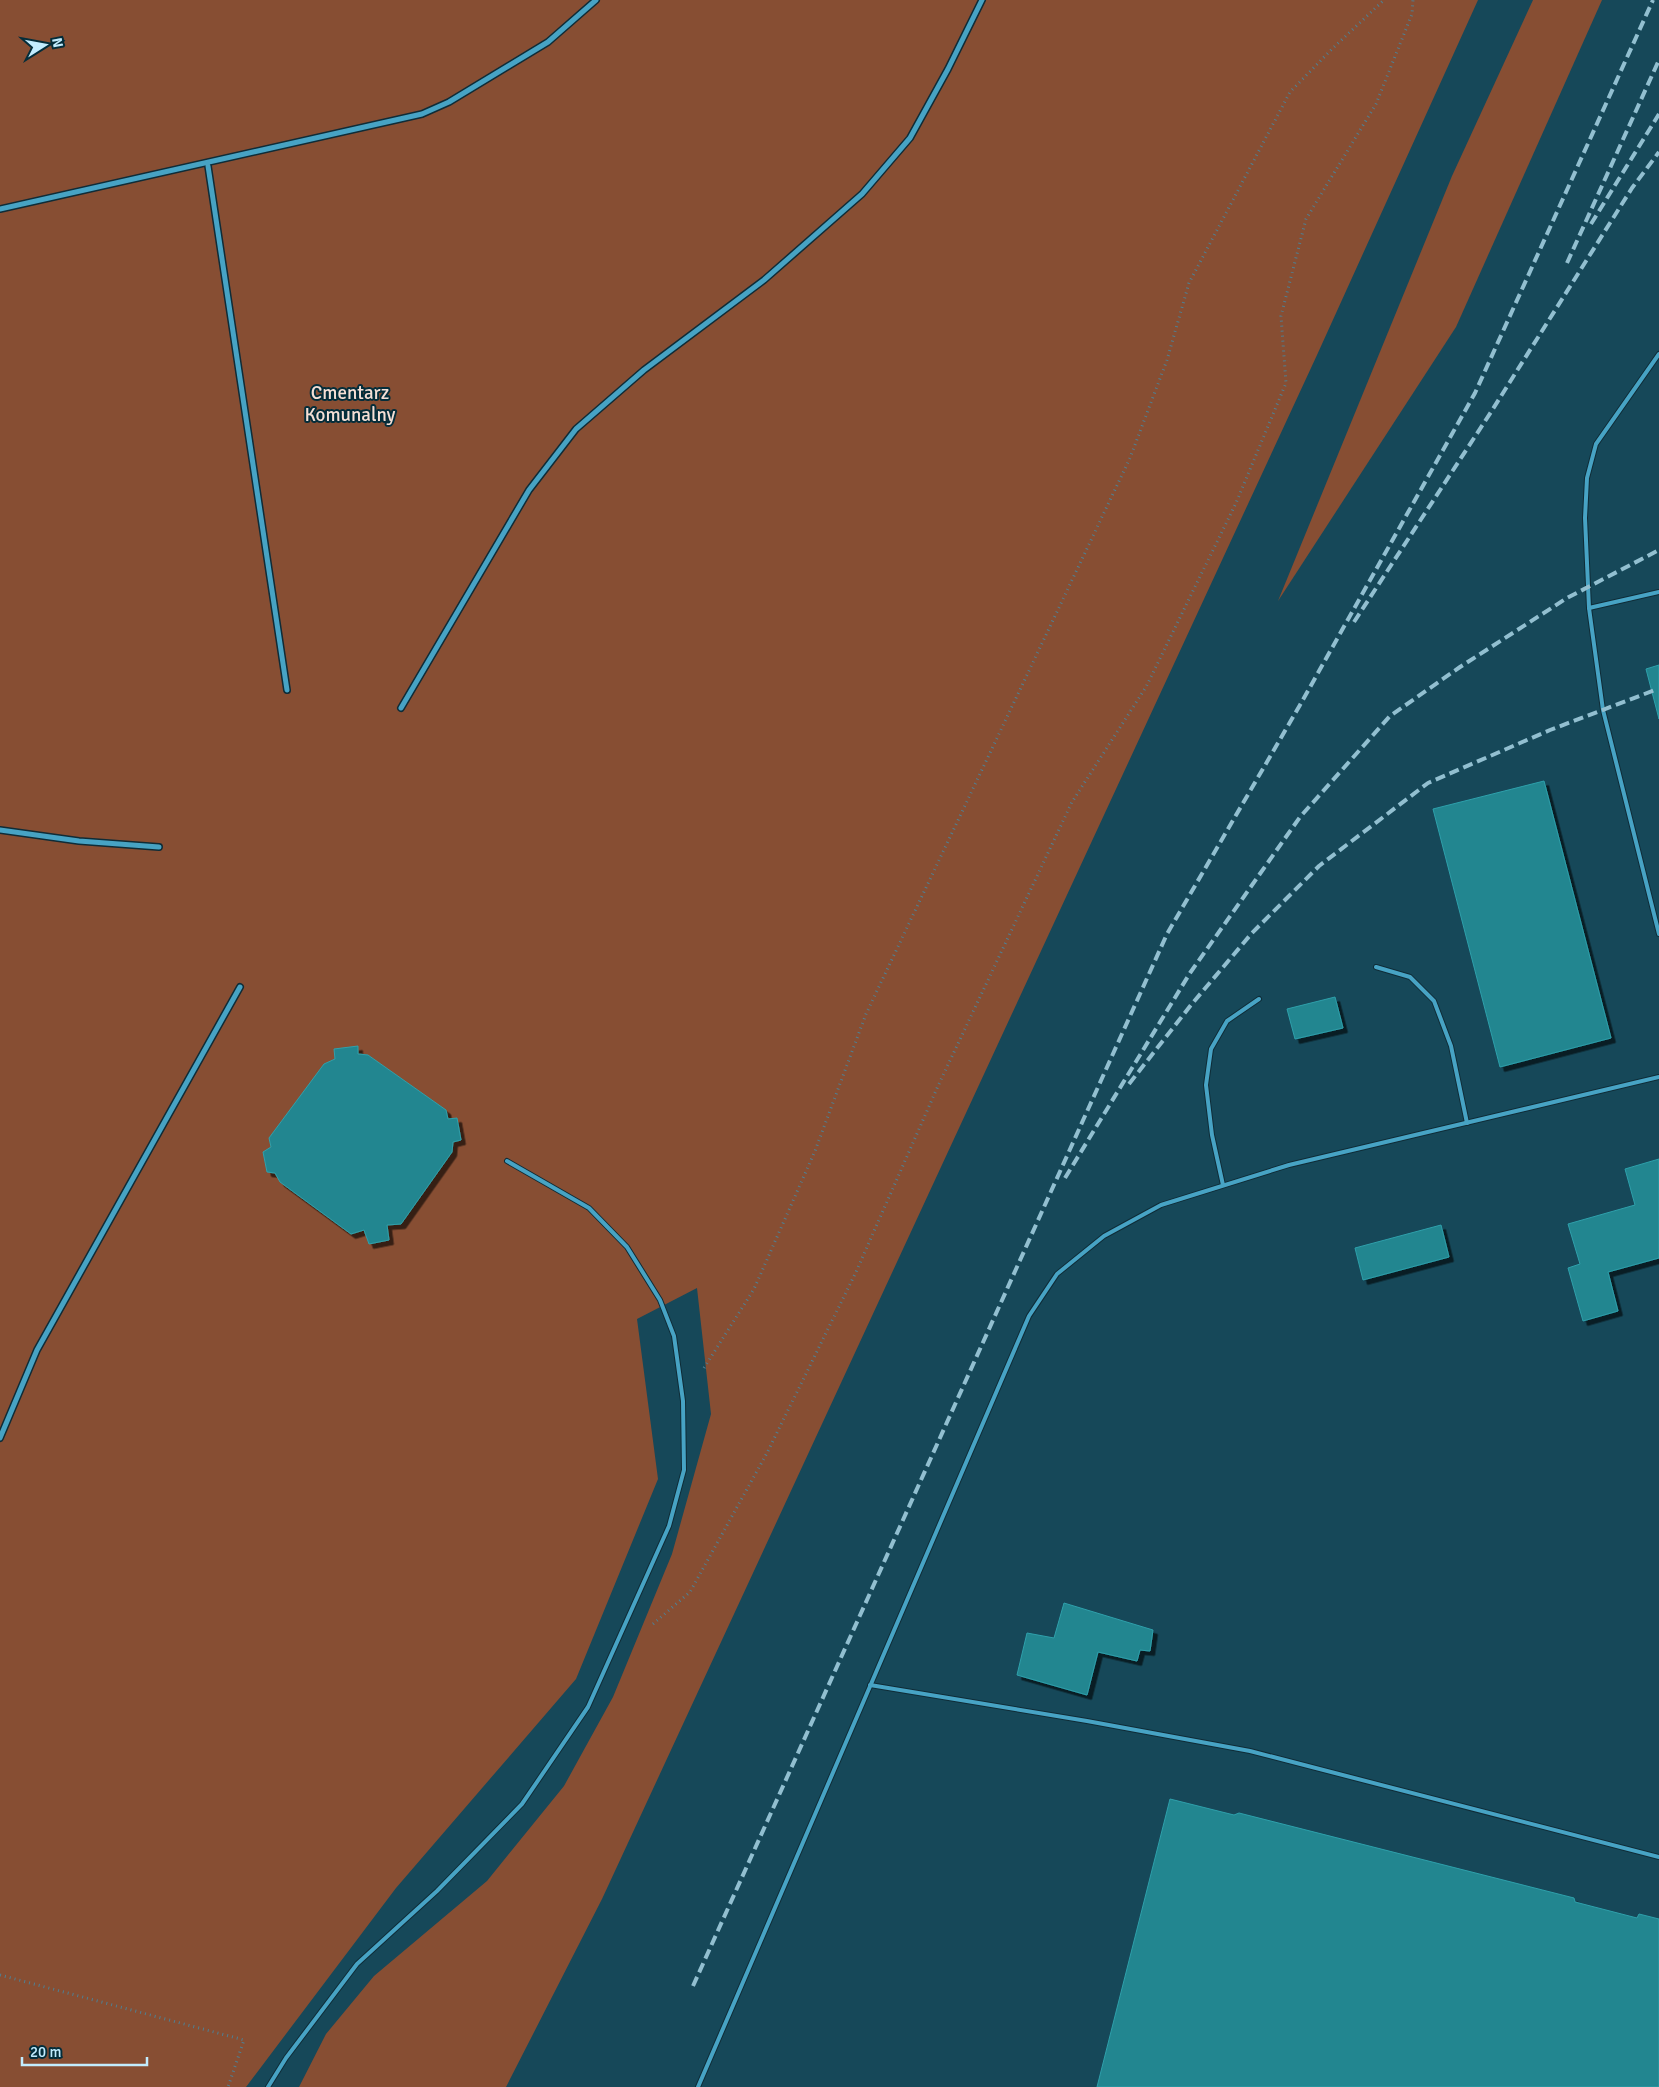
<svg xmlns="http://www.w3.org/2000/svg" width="1659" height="2087" font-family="Signika,sans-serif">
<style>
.green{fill:#874e33}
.building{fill:#238690;stroke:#2ea0ab;filter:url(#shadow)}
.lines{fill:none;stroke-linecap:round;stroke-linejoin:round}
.lane-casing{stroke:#0f2c37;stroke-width:6}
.street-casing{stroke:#0f2c37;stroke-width:8}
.path{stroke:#507f91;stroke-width:3;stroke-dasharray:1 4;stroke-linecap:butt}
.lane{stroke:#47a3c4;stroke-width:4}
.street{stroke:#47a3c4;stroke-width:5}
.rail{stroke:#92bfd0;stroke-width:4;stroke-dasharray:10 5;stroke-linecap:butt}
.labels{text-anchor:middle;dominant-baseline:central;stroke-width:4;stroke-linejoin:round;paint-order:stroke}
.park-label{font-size:19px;fill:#f5dfd5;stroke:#042d3a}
</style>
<defs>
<filter id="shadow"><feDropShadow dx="4.5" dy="4.5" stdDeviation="0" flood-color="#0009"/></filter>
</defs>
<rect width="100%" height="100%" fill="#164859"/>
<g class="green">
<polygon points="0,0 1478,0 1317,355 602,1899 506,2087 299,2087 326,2034 374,1976 487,1881 564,1786 613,1697 672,1554 711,1414 697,1288 637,1319 658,1479 576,1679 396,1888 246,2087 0,2087"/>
<polygon points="1533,0 1602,0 1456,327 1278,601 1452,176"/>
</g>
<g class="building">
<polygon points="1659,665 1659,719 1646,669"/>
<polygon points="1544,781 1611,1038 1500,1067 1433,809"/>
<polygon points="1335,997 1343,1028 1295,1039 1287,1009"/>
<polygon points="358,1046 358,1054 368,1055 446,1110 448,1119 457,1118 461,1140 453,1142 452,1152 401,1224 387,1225 389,1240 369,1244 364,1230 351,1234 280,1182 275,1173 267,1172 263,1152 271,1147 269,1138 324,1064 335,1059 334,1049"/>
<polygon points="1659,1159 1659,1258 1608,1272 1618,1311 1583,1321 1568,1268 1580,1264 1568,1224 1635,1205 1625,1169"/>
<polygon points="1441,1225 1449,1257 1363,1280 1355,1248"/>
<polygon points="1064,1603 1153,1630 1150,1651 1140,1650 1137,1661 1098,1652 1087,1695 1017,1675 1027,1633 1054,1638"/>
<polygon points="1170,1799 1234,1815 1239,1813 1574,1898 1575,1902 1637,1918 1639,1914 1659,1919 1659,2087 1097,2087"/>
</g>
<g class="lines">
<defs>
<g id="lane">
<polyline points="1659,354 1596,444 1587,478 1585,518 1589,608 1603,710 1659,934"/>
<polyline points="1589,608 1659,592"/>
<polyline points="1376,967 1410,977 1434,1001 1451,1046 1467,1123"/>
<polyline points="1223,1185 1212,1135 1206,1085 1211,1049 1227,1021 1259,999"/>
<polyline points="870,1685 1087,1721 1250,1751 1659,1857"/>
<polyline points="268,2087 286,2058 357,1964 437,1891 522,1804 588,1707 669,1526 684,1470 683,1401 674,1336 660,1300 627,1247 589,1208 507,1161"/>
<polyline points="698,2087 1029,1316 1057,1274 1104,1236 1161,1205 1289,1165 1659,1077"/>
</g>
<g id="street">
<polyline points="208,166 287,690"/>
<polyline points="0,209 422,114 449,102 548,42 596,0"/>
<polyline points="401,708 529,490 576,429 644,370 764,280 862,194 910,138 948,69 982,0"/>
<polyline points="0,830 79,841 159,847"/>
<polyline points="0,1438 37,1350 240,987"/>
</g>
</defs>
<use href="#lane" class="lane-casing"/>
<use href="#street" class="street-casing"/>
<g class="path">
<polyline points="704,1368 754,1289 815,1151 866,1014 1130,458 1167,360 1189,283 1290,92 1333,48 1384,0"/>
<polyline points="653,1624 690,1592 767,1453 856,1272 938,1086 1072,802 1146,687 1236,503 1286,383 1281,316 1306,219 1376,104 1412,14 1413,0"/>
<polyline points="0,1975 244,2040 228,2087"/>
</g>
<use href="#lane" class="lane"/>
<use href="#street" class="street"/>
<g class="rail">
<polyline points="1591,224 1659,114"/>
<polyline points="1567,263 1659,60"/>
<polyline points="1354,622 1491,412 1632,188 1659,152"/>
<polyline points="1129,1084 1191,1005 1252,933 1319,866 1428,783 1550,730 1655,690"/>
<polyline points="1065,1178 1190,973 1300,817 1390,716 1460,667 1567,598 1659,550"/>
<polyline points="693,1986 1167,934 1300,705 1475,393 1653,0"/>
</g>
</g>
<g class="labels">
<g class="park-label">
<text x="350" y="393">Cmentarz<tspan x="350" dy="22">Komunalny</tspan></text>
</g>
</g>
<g transform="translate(45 45) rotate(79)" stroke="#042d3a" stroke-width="4" paint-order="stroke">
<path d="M0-4L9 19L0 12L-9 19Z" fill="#c2ecfe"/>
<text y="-8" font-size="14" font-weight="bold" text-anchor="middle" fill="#c2ecfe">N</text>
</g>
<path d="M22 2057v8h125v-8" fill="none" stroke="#c2ecfe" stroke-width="2.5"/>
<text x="30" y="2057" font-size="15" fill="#c2ecfe" stroke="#042d3a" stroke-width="4" paint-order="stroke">20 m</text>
</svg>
